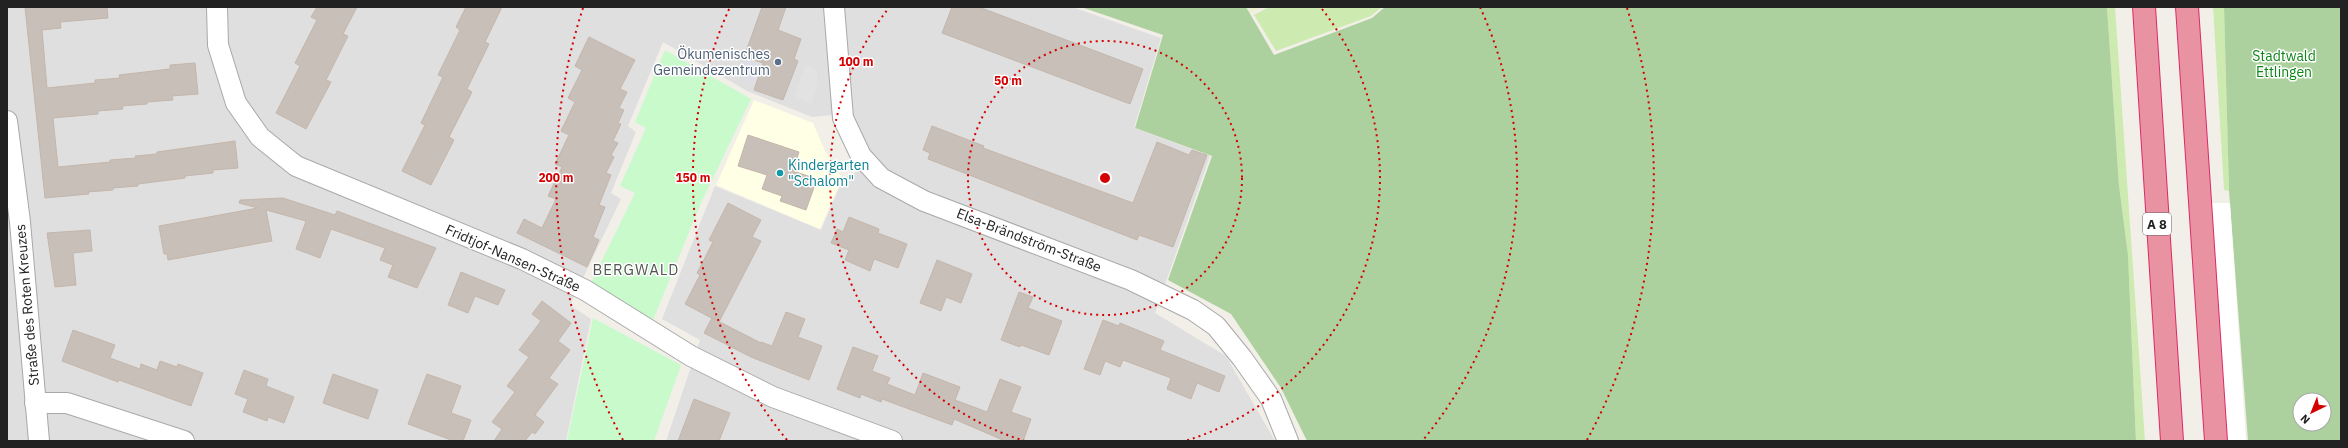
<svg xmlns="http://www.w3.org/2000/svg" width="2348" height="448" font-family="'IBM Plex Sans',sans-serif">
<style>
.residential{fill:#e0dfdf}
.education{fill:#ffffe5}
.farmland{fill:#eef0d5}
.grass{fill:#cdebb0}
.forest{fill:#add19e;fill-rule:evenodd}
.park{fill:#c8facc}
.parking{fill:#e2e2e2}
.plaza{fill:#dddde8}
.pier{fill:#fff}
.building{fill:#c7bfb8;stroke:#c4b6ab}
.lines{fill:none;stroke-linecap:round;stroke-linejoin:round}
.street-casing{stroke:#a9a9a9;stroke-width:22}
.highway-casing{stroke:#dc2a67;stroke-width:24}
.street{stroke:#fff;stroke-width:20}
.highway{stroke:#e892a2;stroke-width:22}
.ring{fill:none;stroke:#d40000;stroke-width:2;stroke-dasharray:2 4}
.service-dot{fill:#5c6f8a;stroke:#fff;stroke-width:1.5}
.culture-dot{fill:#0f9aa8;stroke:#fff;stroke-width:1.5}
.labels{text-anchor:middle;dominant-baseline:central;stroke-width:3;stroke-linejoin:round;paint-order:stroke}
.shield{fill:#fff;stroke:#646464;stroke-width:1}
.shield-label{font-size:13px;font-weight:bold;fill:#222}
.service-label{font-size:14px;fill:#4e5e75;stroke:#fff;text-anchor:end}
.park-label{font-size:14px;fill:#0c8416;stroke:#fff}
.culture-label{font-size:14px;fill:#0d838f;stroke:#fff;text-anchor:start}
.street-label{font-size:14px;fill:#222;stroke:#fff}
.neighbourhood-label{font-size:15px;letter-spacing:1px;fill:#555;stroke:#fff}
.centre{fill:#d40000;stroke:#fff;stroke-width:2}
.ring-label{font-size:12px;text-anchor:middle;font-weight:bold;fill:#d40000;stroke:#fff;stroke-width:3;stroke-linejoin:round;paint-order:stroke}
</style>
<rect width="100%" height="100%" fill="#f2efe9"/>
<polygon class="residential" points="7,7 1072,7 1161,38 1134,128 1210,156 1155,313 1226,356 1275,441 666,441 700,340 662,319 715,186 821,230 843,179 876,162 861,138 853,113 812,117 747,91 663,42 628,126 636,132 611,193 621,199 570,305 591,319 566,441 7,441"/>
<polygon class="education" points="754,100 813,123 825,151 842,178 820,229 716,185"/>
<polygon class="farmland" points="1246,7 1264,7 1250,14"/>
<g class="grass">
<polygon points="1269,7 1382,7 1371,16 1276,51 1254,15"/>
<polygon points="2107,7 2115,7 2145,441 2136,441 2128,255 2119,185"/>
<polygon points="2213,7 2224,7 2229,191 2224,190"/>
</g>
<g class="forest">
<polygon points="1081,7 1246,7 1274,55 1372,18 1385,7 2107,7 2119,185 2128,255 2136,441 1307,441 1281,388 1231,314 1168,280 1212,156 1135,128 1163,35"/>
<path d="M2224 7H2341V441H2248L2229 191ZM2300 400H2324V424H2300Z"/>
</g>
<g class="park">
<polygon points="665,50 751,99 701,203 653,320 591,283 635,193 620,186 646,128 635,122"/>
<polygon points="593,318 681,365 654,441 567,441"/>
</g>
<polygon class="parking" points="806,65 817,69 817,87 811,104 794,96"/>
<polygon class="plaza" points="745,59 760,65 754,82 738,76"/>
<polygon class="pier" points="2207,203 2230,203 2246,441 2222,441"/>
<g class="building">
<polygon points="25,7 107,7 108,18 60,22 61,28 42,30 47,88 95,83 95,80 120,78 119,75 170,69 170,65 195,63 198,94 172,96 173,100 147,102 147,104 122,106 123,109 98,111 98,114 53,118 58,167 110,162 110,160 136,158 135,156 157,154 157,152 235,141 238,168 213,170 213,173 185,176 185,178 138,184 138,186 113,188 113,190 88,192 89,194 45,198"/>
<polygon points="317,7 357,7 343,34 348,36 326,80 331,82 306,129 276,113 300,66 295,63 317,20 311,17"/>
<polygon points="466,7 502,7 485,42 489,44 467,89 472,92 449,137 454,140 431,185 402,171 425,125 421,123 443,77 438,75 460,30 456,27"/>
<polygon points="762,7 786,7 778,30 801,39 794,59 798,61 783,100 754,90 763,63 744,57"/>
<polygon points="952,7 979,7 1143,69 1130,104 942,33"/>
<polygon points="589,37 635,60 620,89 627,92 619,108 624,110 618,123 621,124 613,141 618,143 611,155 614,157 606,173 611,175 599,205 605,207 593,237 599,240 587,267 517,233 524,219 542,228 556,199 548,196 562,167 555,164 569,135 561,131 575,102 568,98 582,70 575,66"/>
<polygon points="932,126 984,146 983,148 1133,203 1157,142 1189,155 1192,150 1207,155 1173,247 1139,235 1137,240 928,159 930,153 923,150"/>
<polygon points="748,135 799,152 793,171 817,179 806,210 780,201 782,196 762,189 767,175 738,166"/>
<polygon points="283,198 335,215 337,211 436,248 417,288 388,277 393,265 380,260 385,248 331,229 320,258 296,249 306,221 266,210 272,241 168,260 167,254 164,254 159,226 258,208 239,203 240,200"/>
<polygon points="728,203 761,220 752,237 761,241 719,322 685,304 700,275 697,273 713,242 709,240"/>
<polygon points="849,217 879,229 878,233 907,244 898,268 874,259 870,271 845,260 849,250 831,243 837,229 843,232"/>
<polygon points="90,230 92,251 73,253 76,285 55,287 47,233"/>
<polygon points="937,260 972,274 961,303 946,297 941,311 920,303"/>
<polygon points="461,272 505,290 498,305 475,296 468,313 448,305"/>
<polygon points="1019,292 1033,297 1028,308 1062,321 1049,355 1021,345 1020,347 1001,340"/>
<polygon points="542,301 571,323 558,341 570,350 549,378 558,384 535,415 544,422 535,434 532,432 525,441 494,441 502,429 492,422 515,392 507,386 529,357 519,350 541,321 532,314"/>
<polygon points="786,312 805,319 798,337 822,346 809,380 751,357 704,333 712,318 761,343 761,342 772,346"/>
<polygon points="1103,320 1119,326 1120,323 1164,341 1160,350 1225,376 1219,392 1197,383 1191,399 1167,389 1171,378 1123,360 1120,367 1105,361 1100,375 1084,369"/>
<polygon points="73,330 115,345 110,358 140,369 141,364 157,370 160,361 177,367 178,364 203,373 191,406 119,380 118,382 62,361"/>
<polygon points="853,347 878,356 872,371 890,378 887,384 915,395 923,373 960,387 955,400 987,412 1000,379 1021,387 1011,412 1031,419 1023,441 1005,441 954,419 952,425 882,399 881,402 861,394 860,398 837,389"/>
<polygon points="244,370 268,379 266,386 294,397 284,423 268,417 267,421 243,412 248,399 235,394"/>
<polygon points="333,374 378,390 368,419 323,403"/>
<polygon points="427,374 461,386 451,413 471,420 463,441 454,441 408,424"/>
<polygon points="694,399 730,413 719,441 678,441"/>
</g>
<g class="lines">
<defs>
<g id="street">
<polyline points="217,7 218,45 236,103 260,137 296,166 522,259 585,290 691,356 773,397 892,441"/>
<polyline points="834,7 843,118 861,156 881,178 924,201 1131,280 1193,310 1216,326 1242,358 1271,399 1288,441"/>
<polyline points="7,121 20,222 39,441"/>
<polyline points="35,403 67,403 184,441"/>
</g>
<g id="highway">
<polyline points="2144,7 2172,441"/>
<polyline points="2187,7 2216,441"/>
</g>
</defs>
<use href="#street" class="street-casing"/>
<use href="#highway" class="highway-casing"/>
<use href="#street" class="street"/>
<use href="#highway" class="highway"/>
</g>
<g class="ring">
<circle cx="1105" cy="178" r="137"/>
<path d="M1025 441A275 275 0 0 1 888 9M1322 9A275 275 0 0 1 1185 441"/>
<path d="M787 440A412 412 0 0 1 730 7M1480 7A412 412 0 0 1 1423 440"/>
<path d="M623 440A549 549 0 0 1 583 8M1627 8A549 549 0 0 1 1587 440"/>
</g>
<circle class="service-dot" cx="778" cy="62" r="4"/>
<circle class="culture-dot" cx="780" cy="173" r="4"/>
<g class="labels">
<rect class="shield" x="2143" y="213" width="28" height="22" rx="3"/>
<g class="shield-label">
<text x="2157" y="224">A 8</text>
</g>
<g class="service-label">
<text x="770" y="54">Ökumenisches<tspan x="770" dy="16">Gemeindezentrum</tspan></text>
</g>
<g class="park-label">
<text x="2284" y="56">Stadtwald<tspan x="2284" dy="16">Ettlingen</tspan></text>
</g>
<g class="culture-label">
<text x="788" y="165">Kindergarten<tspan x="788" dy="16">"Schalom"</tspan></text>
</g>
<g class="street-label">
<text transform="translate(1029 240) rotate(21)">Elsa-Brändström-Straße</text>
<text transform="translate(513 258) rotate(24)">Fridtjof-Nansen-Straße</text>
<text transform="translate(27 305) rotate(-95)">Straße des Roten Kreuzes</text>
</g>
<g class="neighbourhood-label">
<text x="636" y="269">BERGWALD</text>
</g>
</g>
<circle cx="1105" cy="178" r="6" class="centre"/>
<g class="ring-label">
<text x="856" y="66">100 m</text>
<text x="1008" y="85">50 m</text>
<text x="556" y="182">200 m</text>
<text x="693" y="182">150 m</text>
</g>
<rect width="2348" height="448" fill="none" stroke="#222222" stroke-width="16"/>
<g transform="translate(2312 412) rotate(223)"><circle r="19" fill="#ffffff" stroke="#a7a7a7"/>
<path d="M0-3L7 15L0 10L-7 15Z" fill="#d40000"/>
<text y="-6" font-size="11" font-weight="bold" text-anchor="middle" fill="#222222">N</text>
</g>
</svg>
